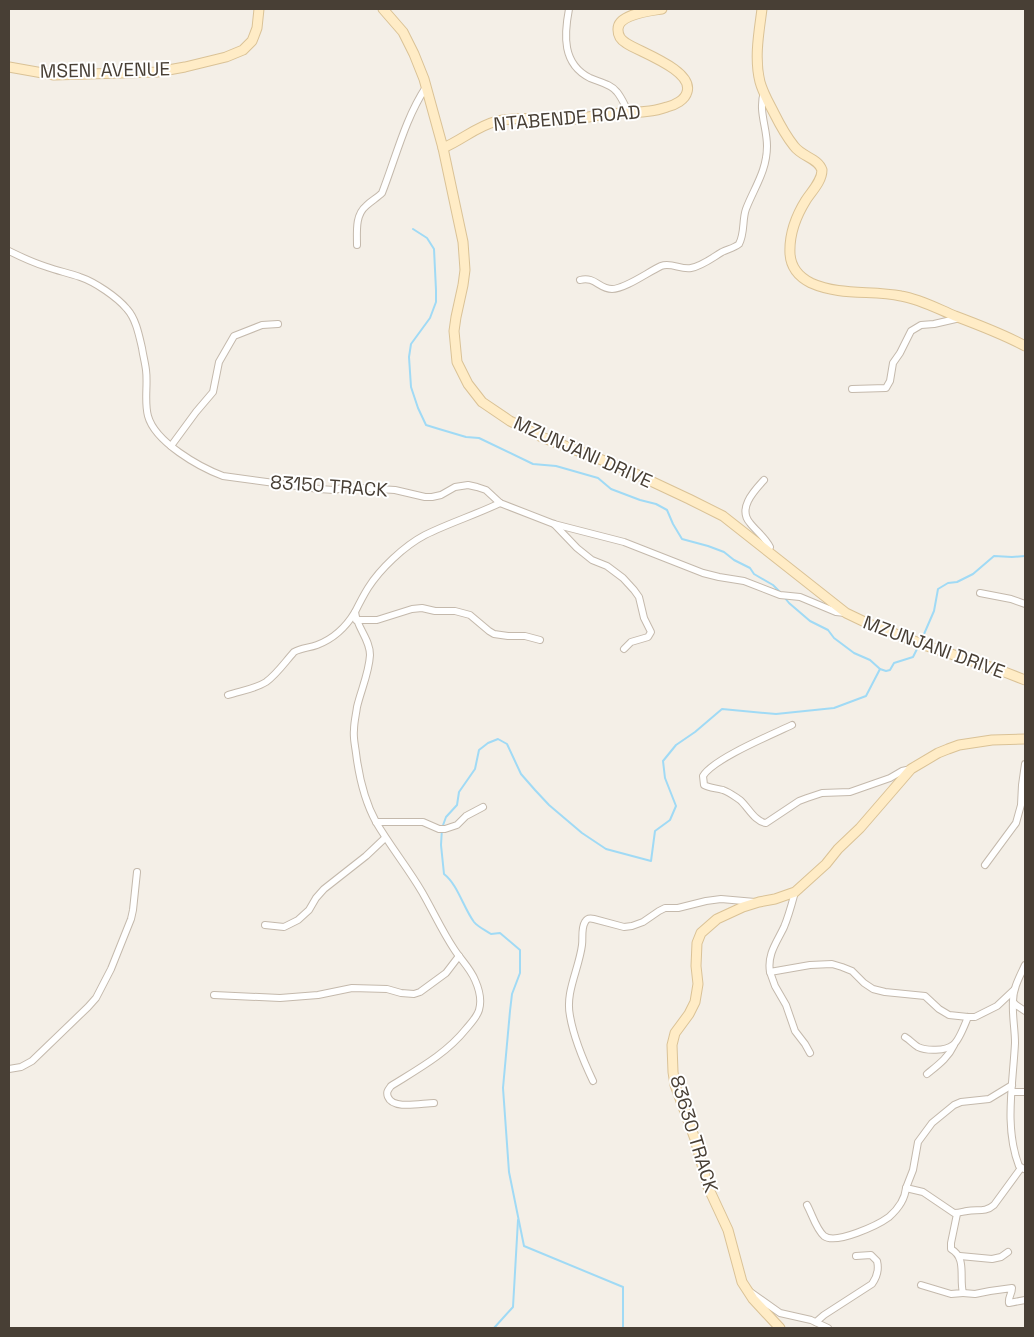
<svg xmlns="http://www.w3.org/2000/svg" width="1034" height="1337" font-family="'Space Grotesk',sans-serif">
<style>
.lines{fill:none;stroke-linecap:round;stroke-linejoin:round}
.stream{stroke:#a0daf5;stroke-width:2}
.street-casing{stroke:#c4b9ac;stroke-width:8}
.secondary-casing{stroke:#dac296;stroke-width:11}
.street{stroke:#fff;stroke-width:6}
.secondary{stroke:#ffecc6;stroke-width:9}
.labels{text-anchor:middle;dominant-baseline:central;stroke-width:4;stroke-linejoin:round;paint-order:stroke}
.street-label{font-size:19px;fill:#483f35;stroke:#fff}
</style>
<rect width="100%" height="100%" fill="#f4efe7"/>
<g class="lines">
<g class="stream">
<polyline points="413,229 427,238 434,249 436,290 436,302 430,318 411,344 409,357 411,387 418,408 426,425 439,429 466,437 479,438 533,464 556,466 598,478 611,489 640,500 656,504 667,510 673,524 682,539 708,546 724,552 734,560 750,568 754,574 773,585 780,592"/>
<polyline points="785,598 789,603 810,621 828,630 834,638 854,653 870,660 880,669 886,671 890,670 894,663 913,657 919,645"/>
<polyline points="921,641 934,611 938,589 948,583 957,582 973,574 994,556 1012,557 1025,556"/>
<polyline points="494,1328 513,1307 518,1220"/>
<path d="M623 1328V1287L524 1246 509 1172 503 1088 510 1011 512 994 520 973V950L500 933 491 934C485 930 478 927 474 922 463 907 458 885 444 874L441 845 442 828 446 817 457 805 459 792 475 769 479 750 488 743 498 739 507 744 521 774 535 790 549 805 582 833 606 849 651 861 655 831 670 820 676 806 665 778 663 761 676 745 695 732 722 709 776 714 834 708 866 696 880 669"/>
</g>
<defs>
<g id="street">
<path d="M569 9C564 35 562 64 590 78 599 82 611 84 617 92 622 98 625 106 629 113"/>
<path d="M357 245C357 232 355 215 366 206 371 201 377 198 382 193 396 157 405 119 426 87"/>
<path d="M9 251C21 257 34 263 47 267 58 271 69 273 80 277 95 282 117 297 127 309 136 319 139 335 142 348 143 355 145 362 146 370 148 385 144 401 148 416 155 442 199 467 223 476L319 489 334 490 347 487 395 490 425 497H432L441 495 455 487 468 485 477 487 486 490 500 503 554 524 624 542 703 573 719 577 744 581 780 595 800 597 836 612 845 613"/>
<path d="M580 280C595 276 599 289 612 289 625 289 648 272 661 266 671 262 681 270 691 268 702 266 712 258 722 252 728 249 734 248 739 244 745 233 742 220 746 209 754 188 767 171 767 146 767 127 758 111 764 92"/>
<polyline points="852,389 886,388 890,381 893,363 900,353 911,331 921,325 934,324 960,318"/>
<polyline points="171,446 196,412 213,392 219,362 234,336 262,325 278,324"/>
<path d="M764 480C755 490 737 508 750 523 757 532 765 537 770 547L768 551"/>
<polyline points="554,524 577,548 592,560 607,566 623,578 634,590 639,597 644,618 651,632 648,637 631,642 624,649"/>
<polyline points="980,593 1011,599 1025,604"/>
<path d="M355 612C359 604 363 596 368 588 380 569 404 546 425 535 449 523 475 515 500 503"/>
<polyline points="356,620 377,620 412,609 422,608 435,611 455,611 470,615 489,631 494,634 508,636 525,636 540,640"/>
<path d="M228 695C240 691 255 689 266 682 277 674 285 662 294 652 301 648 309 648 317 645 333 639 346 627 355 612 357 628 370 639 370 655 369 673 361 690 357 707 356 715 354 722 354 730 353 737 355 745 356 753 359 777 364 800 376 822 390 846 408 868 422 892 433 911 442 931 454 949 461 960 470 968 475 980 479 989 482 1000 479 1010 477 1017 471 1023 466 1029 446 1054 418 1069 391 1086 388 1090 386 1092 388 1097 393 1110 422 1103 434 1103"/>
<path d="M792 725C771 735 713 759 703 776L704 785C709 788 716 788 723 790 729 792 734 796 740 800 748 807 755 822 766 823L799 801 807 798 822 793 850 792 890 778 902 771 911 769"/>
<polyline points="376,822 423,822 439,829 445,829 457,825 466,816 483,807"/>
<polyline points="985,865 1016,823 1021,805 1022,785 1025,764"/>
<path d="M795 892C792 903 789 915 784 927 777 942 767 954 770 972L810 965 832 964 842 967 852 971 864 983 873 989 885 992 925 996 939 1009 949 1015 968 1017H975L997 1006 1014 990"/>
<polyline points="265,925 284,927 298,920 309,910 316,898 324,889 366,856 385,838"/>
<polyline points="770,972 775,986 786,1005 795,1031 805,1044 810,1053"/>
<polyline points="214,995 280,998 318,995 352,988 387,989 401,993 414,994 420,992 446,973 459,956"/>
<polyline points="1013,1002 1016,1005 1025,1011"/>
<path d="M905 1037C910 1040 913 1044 918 1047 926 1051 946 1051 953 1045 959 1041 965 1024 968 1017"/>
<polyline points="9,1069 21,1067 32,1061 88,1007 96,998 111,969 131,919 133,910 137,872"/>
<path d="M927 1074C938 1065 948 1058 954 1045"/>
<path d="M593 1081C583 1060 574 1039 570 1016 565 992 579 969 582 945 583 938 581 928 585 922 587 918 590 918 594 919L624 927 632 926 643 922 659 911 665 908H678L706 901 721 899 755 902"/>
<path d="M1012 1085 989 1099 961 1102 954 1105 932 1123 918 1142 913 1170 906 1188 923 1192 954 1213C959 1213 962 1212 967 1211 977 1209 985 1213 994 1205L1021 1168"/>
<polyline points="1012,1092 1025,1092"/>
<path d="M1024 1169 1019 1166C1004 1127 1013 1084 1015 1043 1015 1029 1012 1015 1013 1001 1013 988 1020 976 1025 965"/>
<path d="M807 1205C812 1214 816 1229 824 1236 836 1245 878 1225 889 1217 898 1209 905 1199 906 1188"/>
<polyline points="960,1256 992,1259 1001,1257 1008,1252"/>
<path d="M921 1285 951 1294 963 1293C959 1277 967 1258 951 1249V1243L957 1214"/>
<polyline points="749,1291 780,1313 811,1320 828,1328"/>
<path d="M963 1293 975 1294 990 1291 1012 1288C1012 1294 1008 1297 1009 1303L1025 1300"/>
<path d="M816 1322 824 1315 872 1284C877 1277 879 1269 877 1261L871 1255 856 1256"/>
</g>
<g id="secondary">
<polyline points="383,9 403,32 414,54 424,79 443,148 463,242 465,270 463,285 456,317 454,331 457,362 468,384 482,402 510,421 544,438 623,468 689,499 723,516 846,613 869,624 927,646 1002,671 1025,680"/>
<path d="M762 9C759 32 754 58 760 82 763 93 769 103 774 113 780 125 786 136 794 146 802 157 818 158 822 170 822 181 812 191 806 200 796 216 789 235 790 254 791 268 799 277 811 283 840 296 872 290 901 296 920 299 938 309 955 316 979 325 1003 334 1025 346"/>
<polyline points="9,67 54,75 157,72 185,67 226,57 243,50 252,41 254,36 257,28 259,9"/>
<path d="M443 148C462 140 477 126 497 121 518 117 538 119 558 120 575 121 590 116 607 114 626 112 648 114 667 107 675 105 685 100 687 92 694 70 639 52 626 43 621 40 618 36 618 30 617 14 650 11 662 9"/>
<polyline points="780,1328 753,1299 742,1282 728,1230 708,1187 695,1139 675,1085 673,1072 672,1045 675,1033 689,1014 695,1002 698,984 696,966 697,943 701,933 717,919 743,907 759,902 775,899 795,892 826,864 838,849 860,828 911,769 938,753 948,749 959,745 992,740 1025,739"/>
</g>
</defs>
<use href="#street" class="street-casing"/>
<use href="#secondary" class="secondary-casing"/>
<use href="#street" class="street"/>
<use href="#secondary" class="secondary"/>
</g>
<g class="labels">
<g class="street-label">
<text transform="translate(105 70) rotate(-1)">MSENI AVENUE</text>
<text transform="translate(567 118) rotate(-5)">NTABENDE ROAD</text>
<text transform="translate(583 452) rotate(24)">MZUNJANI DRIVE</text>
<text transform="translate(329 486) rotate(4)">83150 TRACK</text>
<text transform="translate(934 647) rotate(20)">MZUNJANI DRIVE</text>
<text transform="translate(694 1134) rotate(73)">83630 TRACK</text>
</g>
</g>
<rect width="1034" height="1337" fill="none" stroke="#483f35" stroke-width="20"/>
</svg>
